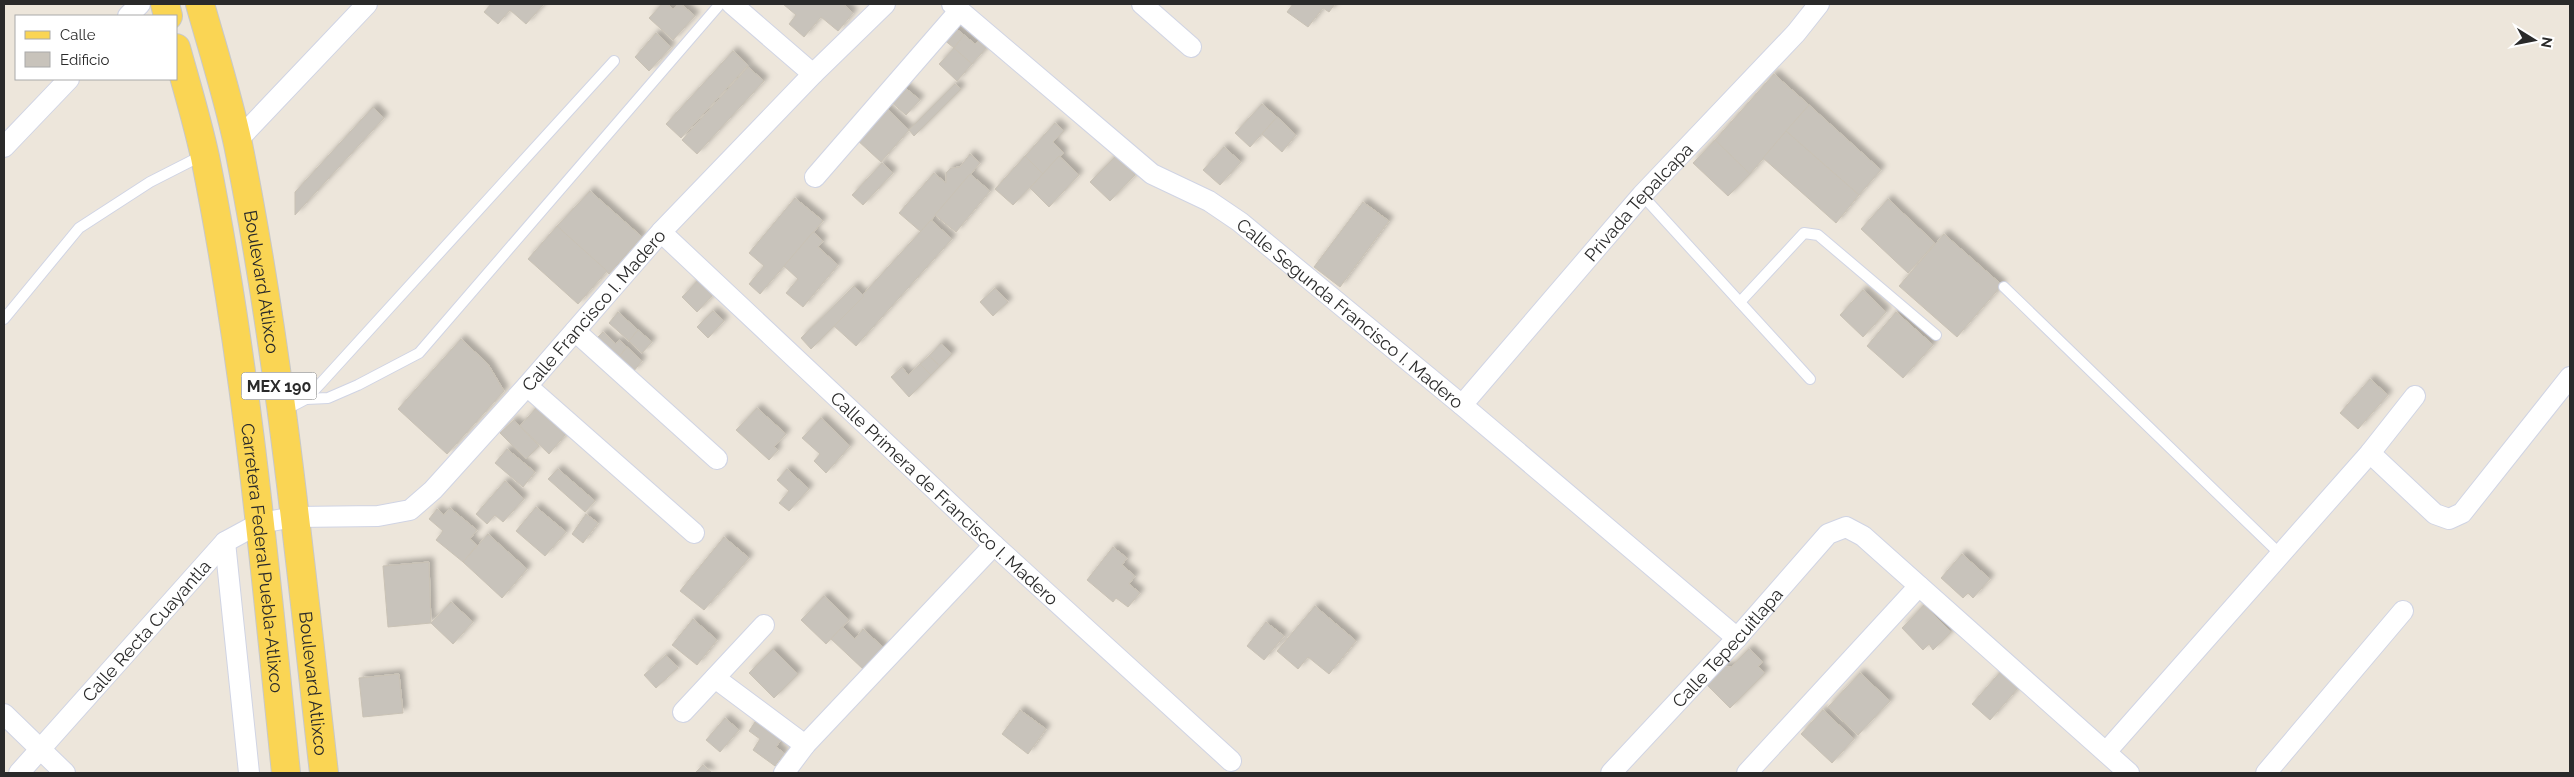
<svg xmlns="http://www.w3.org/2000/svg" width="2574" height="777" font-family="Raleway,sans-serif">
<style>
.building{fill:#c8c3bb;stroke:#c9c2b5;filter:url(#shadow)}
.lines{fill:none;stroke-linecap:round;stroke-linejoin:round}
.service-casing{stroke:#d0d4e4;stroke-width:12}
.minor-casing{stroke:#d0d4e4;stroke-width:22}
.primary-casing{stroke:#c8c8c8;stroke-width:30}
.service{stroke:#fff;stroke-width:10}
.minor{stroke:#fff;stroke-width:20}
.primary{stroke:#fad554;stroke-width:28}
.labels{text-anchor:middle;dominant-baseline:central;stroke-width:4.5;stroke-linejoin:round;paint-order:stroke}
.shield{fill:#fff;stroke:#6a6a6a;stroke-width:1}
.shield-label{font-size:16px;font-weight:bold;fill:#2a2a2a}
.street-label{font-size:18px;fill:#2a2a2a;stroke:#fff}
</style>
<defs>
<filter id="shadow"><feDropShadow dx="4.5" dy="-4.5" stdDeviation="2.5" flood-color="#0004"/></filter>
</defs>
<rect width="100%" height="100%" fill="#ede6db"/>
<g class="building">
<polygon points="491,4 544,4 526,24 510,10 498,24 484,12"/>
<polygon points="662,4 667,4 673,9 678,4 681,4 695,16 673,40 649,18"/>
<polygon points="783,4 843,4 853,13 838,31 821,17 804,37 789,24 796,15"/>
<polygon points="1293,4 1335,4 1329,12 1323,8 1308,27 1287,12"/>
<polygon points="954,27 964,35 954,48 943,39"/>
<polygon points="656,33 671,47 649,71 635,57"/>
<polygon points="964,35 975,44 982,37 990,44 972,64 954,48"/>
<polygon points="954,48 972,64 957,81 939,64"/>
<polygon points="733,51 748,65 681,138 666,124"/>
<polygon points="748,67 764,81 697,154 682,140"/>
<polygon points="1774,74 1809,105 1750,174 1715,140"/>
<polygon points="955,84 961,89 914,136 909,130"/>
<polygon points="903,86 920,100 906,115 890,101"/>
<polygon points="1262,104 1277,117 1250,147 1235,133"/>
<polygon points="1809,105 1881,170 1859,195 1786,131"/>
<polygon points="373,107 384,118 295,215 295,192"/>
<polygon points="885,107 909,130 881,162 856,139"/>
<polygon points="1277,117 1296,135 1282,152 1262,134"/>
<polygon points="1055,123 1064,131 1053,142 1064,153 1043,174 1025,156"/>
<polygon points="1786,131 1859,195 1836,223 1763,158"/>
<polygon points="1715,140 1750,174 1728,196 1693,163"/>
<polygon points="1224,147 1241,162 1220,185 1203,170"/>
<polygon points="970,154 980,163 921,232 899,213 934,173 946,183 946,173 951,168 960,167"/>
<polygon points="1025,156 1043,174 1013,205 995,189"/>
<polygon points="1059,156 1079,175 1049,207 1030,188"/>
<polygon points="1116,156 1135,175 1110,201 1090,182"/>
<polygon points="882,163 893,173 863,205 852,195"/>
<polygon points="970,174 990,191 956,232 935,215"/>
<polygon points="590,191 642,237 609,274 557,226"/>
<polygon points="795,198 823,221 760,294 749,284 764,266 749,253"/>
<polygon points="1888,199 1935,243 1908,273 1861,229"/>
<polygon points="1363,202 1389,221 1340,287 1314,267"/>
<polygon points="931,220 952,239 856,346 834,326"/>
<polygon points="557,226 607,271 578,304 528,259"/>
<polygon points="813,232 823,241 818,247 838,265 803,307 786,293 798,279 784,266"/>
<polygon points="1944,234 2002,285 1957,337 1899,286"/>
<polygon points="700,278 715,293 697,312 682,297"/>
<polygon points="854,286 864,296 811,349 801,338"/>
<polygon points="995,288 1008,302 993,316 980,302"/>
<polygon points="1863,290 1886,312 1863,337 1840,315"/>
<polygon points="713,311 724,321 708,338 697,327"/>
<polygon points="618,312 638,330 629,341 609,323"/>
<polygon points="1896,312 1933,345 1903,378 1867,346"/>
<polygon points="638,330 652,342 642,353 629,341"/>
<polygon points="603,332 616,344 619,340 627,347 618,358 597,338"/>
<polygon points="461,339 488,364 504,391 447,454 398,409"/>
<polygon points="941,343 952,354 940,366 929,356"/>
<polygon points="627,347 642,361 633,372 618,358"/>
<polygon points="929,356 940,366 931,375 920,364"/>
<polygon points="920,364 931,375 909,397 891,377 902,367 908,375"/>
<polygon points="2370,379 2388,395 2358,429 2340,413"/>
<polygon points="536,408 566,434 549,454 520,426"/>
<polygon points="757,408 786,434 774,447 778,450 769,460 736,430"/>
<polygon points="821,418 850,446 826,473 814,461 820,454 802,438"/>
<polygon points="514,420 539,446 526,459 500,433"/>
<polygon points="507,449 535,472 523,487 495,463"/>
<polygon points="558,469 595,501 585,512 548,479"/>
<polygon points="787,469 809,489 789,511 779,503 789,491 777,480"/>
<polygon points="505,481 524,499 503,522 495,515 487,524 476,514"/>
<polygon points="536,507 566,532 545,556 516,531"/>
<polygon points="450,508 477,530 470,539 477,545 463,562 436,540 443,531 429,519 437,509 444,515"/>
<polygon points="586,514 598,523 583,543 572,534"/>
<polygon points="488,534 527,569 502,598 463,562"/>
<polygon points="724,537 749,558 704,610 680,591"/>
<polygon points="1113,547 1127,558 1122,565 1135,576 1129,584 1140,593 1128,607 1116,598 1113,602 1087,580"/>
<polygon points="1962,554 1990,579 1973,598 1968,593 1963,598 1941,578"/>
<polygon points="429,562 431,623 388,627 383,566"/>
<polygon points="824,596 849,620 826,644 801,620"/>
<polygon points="451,602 473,622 453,644 431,623"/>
<polygon points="1924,605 1951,632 1933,650 1929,644 1923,650 1902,628"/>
<polygon points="1315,606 1356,641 1329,674 1308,657 1298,669 1277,651"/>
<polygon points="693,619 717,640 697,665 672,645"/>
<polygon points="1266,622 1284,636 1264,660 1247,646"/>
<polygon points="842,627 855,639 863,629 884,648 864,670 831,639"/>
<polygon points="773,649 798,674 774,698 749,673"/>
<polygon points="1749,649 1763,662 1758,666 1765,673 1730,708 1707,685 1724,667 1731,667"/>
<polygon points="666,655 678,668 656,688 644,675"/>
<polygon points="2002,670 2020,686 1990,720 1972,704"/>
<polygon points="1860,673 1890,701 1858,735 1828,707"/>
<polygon points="399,674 403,713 363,717 359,678"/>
<polygon points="1020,710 1046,729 1028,754 1002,734"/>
<polygon points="1823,710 1854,739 1832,763 1801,734"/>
<polygon points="725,718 739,730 720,752 706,740"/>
<polygon points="757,719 783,737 776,747 784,753 775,766 753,750 760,739 749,731"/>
<polygon points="703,765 712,773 695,773"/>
</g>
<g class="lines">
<defs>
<g id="service">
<polyline points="1642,195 1810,379"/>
<polyline points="2004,287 2280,554"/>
<polyline points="1740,302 1804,233 1818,235 1936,335"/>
<polyline points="4,319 79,228 150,182 203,155"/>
<polyline points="306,399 328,398 358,385 419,353 720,4"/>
<polyline points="283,411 306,399 321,383 614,61"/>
</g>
<g id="minor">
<polyline points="732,4 813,74"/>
<path id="s1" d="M952 4 1152 174 1209 201 1240 222 1462 405 1737 638"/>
<polyline points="1142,4 1191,47"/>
<polyline points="128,16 140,4"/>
<polyline points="237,141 367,4"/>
<polyline points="4,147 69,79"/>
<polyline points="815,177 960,10"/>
<path id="s2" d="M661 232 994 545 1231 761"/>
<polyline points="575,331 717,459"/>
<polyline points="527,386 694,533"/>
<path id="s3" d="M1462 405 1642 195 1796 33 1819 4"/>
<polyline points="2370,453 2435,514 2449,519 2462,513 2570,377"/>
<polyline points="225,542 249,773"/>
<polyline points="715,678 805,745"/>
<polyline points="683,712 764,625"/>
<polyline points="4,714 65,773"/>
<polyline points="2106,752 2370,453 2415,396"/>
<path id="s4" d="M19 773 225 542 260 523 295 517 378 516 410 510 433 490 527 386 661 232 813 74 885 4"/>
<polyline points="784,773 805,745 994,545"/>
<path id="s5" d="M1611 773 1737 638 1828 534 1846 527 1863 536 2129 773"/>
<polyline points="1747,773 1919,586"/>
<polyline points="2266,773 2403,611"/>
</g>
<g id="primary">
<polyline points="165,4 168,16"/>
<path id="s6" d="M200 4C213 50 228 97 238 144 280 352 300 563 324 773"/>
<path id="s7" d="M176 48C186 84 197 120 205 157 246 360 265 567 286 773"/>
</g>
</defs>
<use href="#service" class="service-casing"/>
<use href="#minor" class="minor-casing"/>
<use href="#primary" class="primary-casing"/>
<use href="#service" class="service"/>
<use href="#minor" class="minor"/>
<use href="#primary" class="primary"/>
</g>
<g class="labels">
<rect class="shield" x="241.5" y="372.5" width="75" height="27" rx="4"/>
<g class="shield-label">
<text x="279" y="386">MEX 190</text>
</g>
<g class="street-label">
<text stroke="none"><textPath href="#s3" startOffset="269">Privada Tepalcapa</textPath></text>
<text stroke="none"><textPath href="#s6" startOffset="285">Boulevard Atlixco</textPath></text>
<text stroke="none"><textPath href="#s4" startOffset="772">Calle Francisco I. Madero</textPath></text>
<text stroke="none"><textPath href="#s1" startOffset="506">Calle Segunda Francisco I. Madero</textPath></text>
<text stroke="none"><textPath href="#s2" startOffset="389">Calle Primera de Francisco I. Madero</textPath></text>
<text stroke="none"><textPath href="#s7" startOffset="518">Carretera Federal Puebla-Atlixco</textPath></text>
<text stroke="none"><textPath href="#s4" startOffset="191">Calle Recta Cuayantla</textPath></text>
<text stroke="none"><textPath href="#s5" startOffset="171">Calle Tepecuitlapa</textPath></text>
<text stroke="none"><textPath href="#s6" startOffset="690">Boulevard Atlixco</textPath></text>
</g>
</g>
<rect width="2574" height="777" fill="none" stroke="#2a2a2a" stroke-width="10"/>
<rect x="15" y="15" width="162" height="65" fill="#ffffff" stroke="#aaaaaa"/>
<rect x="25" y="31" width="25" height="8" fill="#fad554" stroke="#aaaaaa"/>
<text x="60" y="40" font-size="15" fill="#2a2a2a">Calle</text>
<rect x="25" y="52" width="25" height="15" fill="#c8c3bb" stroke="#aaaaaa"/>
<text x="60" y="65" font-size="15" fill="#2a2a2a">Edificio</text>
<g transform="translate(2534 40) rotate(100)" stroke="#ffffff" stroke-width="4" paint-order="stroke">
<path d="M0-4L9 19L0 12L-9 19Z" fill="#2a2a2a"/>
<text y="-8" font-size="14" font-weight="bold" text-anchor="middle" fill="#2a2a2a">N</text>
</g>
</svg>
